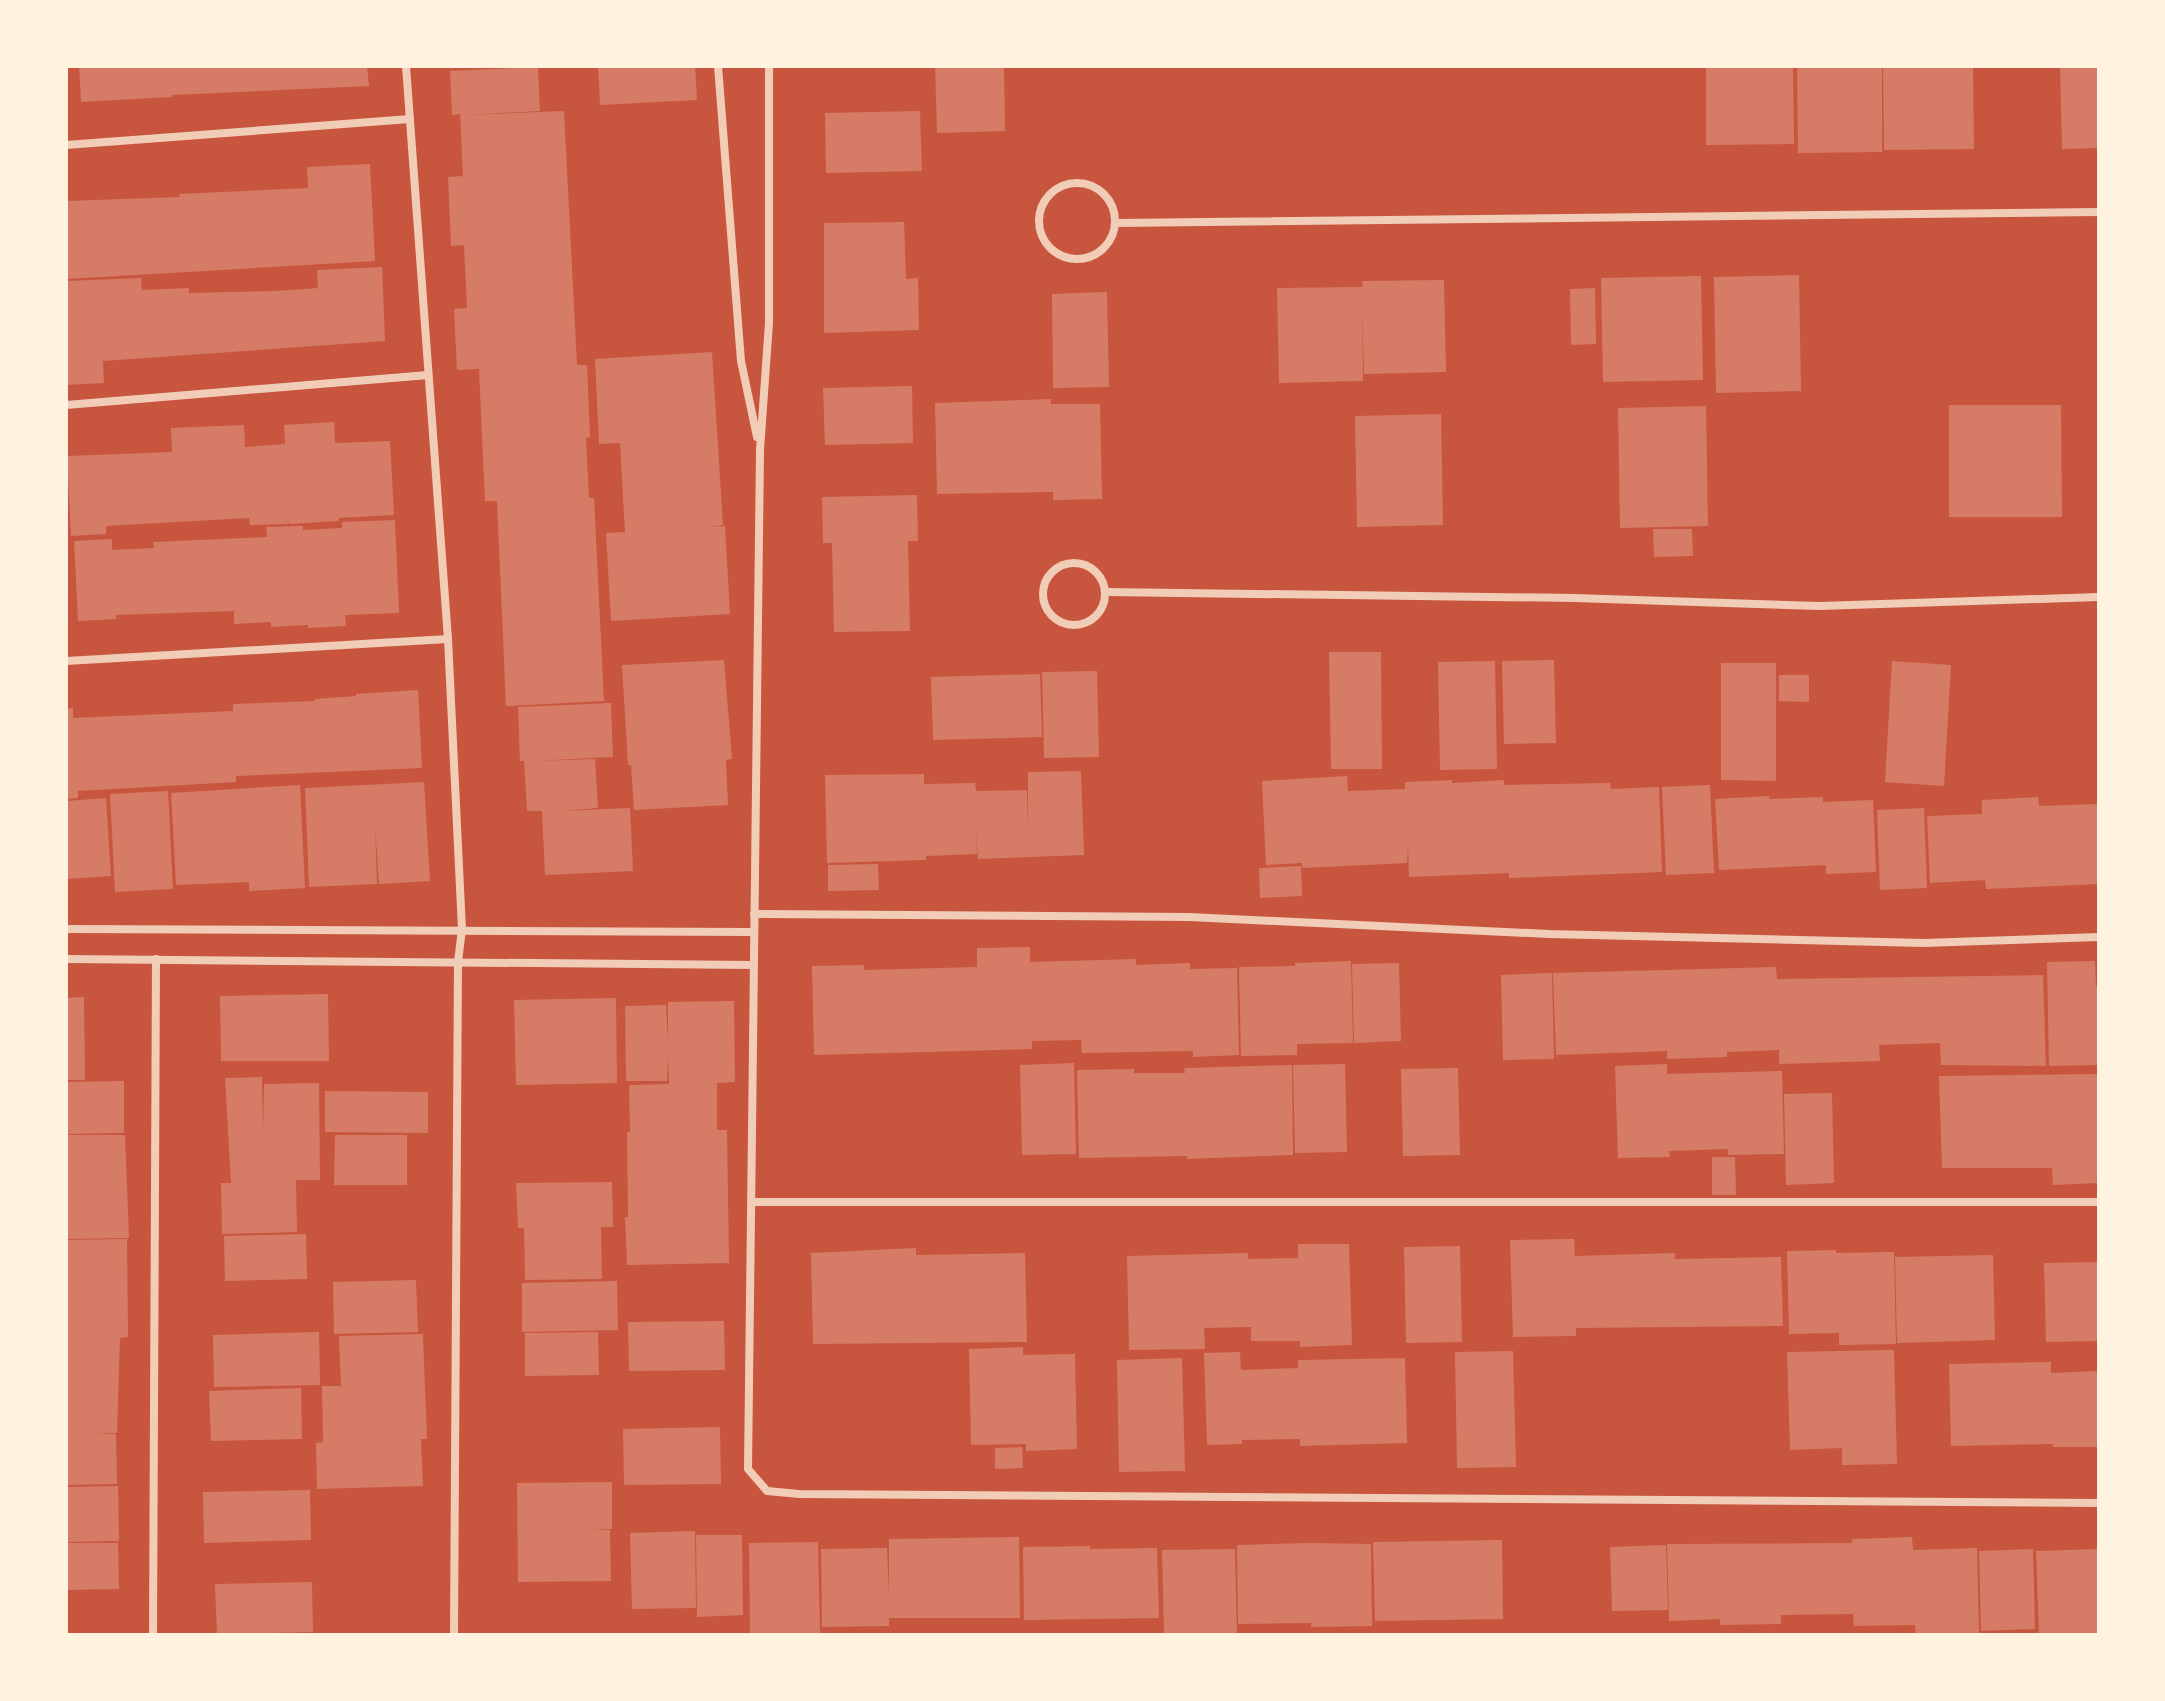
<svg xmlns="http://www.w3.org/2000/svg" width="2165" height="1701" font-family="Lato,sans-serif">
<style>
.building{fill:#d67c66}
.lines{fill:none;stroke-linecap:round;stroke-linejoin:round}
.minor{stroke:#f1ccb7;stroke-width:8}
</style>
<rect width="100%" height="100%" fill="#c8553d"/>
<g class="building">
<polygon points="79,66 367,66 369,86 172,95 172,97 81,102"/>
<polygon points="598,66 695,66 697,100 600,105"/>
<polygon points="935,66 1004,66 1005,131 937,133"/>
<polygon points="1706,66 1793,66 1794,144 1706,145"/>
<polygon points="1797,66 1882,66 1882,152 1798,153"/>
<polygon points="1883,66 1973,66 1974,149 1884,150"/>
<polygon points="2060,66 2099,66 2099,148 2062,149"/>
<polygon points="538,67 540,111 465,115 564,111 577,365 587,365 590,437 586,438 589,498 594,498 604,701 506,706 497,501 485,501 479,369 457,370 454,309 467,308 464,245 451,246 448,177 463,176 460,114 452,115 450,71"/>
<polygon points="920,111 922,171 826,173 825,113"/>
<polygon points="370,164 375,261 66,279 66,201 180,197 179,194 308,188 307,167"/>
<polygon points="904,222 906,279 918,278 919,330 824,333 824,223"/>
<polygon points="382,267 385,341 103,361 104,383 66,385 66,281 141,278 142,290 189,288 189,293 276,291 318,288 317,270"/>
<polygon points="1799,275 1801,391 1716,393 1714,277"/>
<polygon points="1701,276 1703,380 1603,382 1601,278"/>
<polygon points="1444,280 1446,372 1364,374 1362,309 1363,381 1279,383 1277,288 1363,287 1362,281"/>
<polygon points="1595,288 1596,344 1571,345 1570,289"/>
<polygon points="1107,292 1109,387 1053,388 1052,294"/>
<polygon points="712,352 723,525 710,527 725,526 730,614 611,621 606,533 625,532 620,443 599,444 595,359"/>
<polygon points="912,386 913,443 825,445 823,388"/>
<polygon points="1051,399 1051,404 1100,404 1102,499 1053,500 1053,492 937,494 935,403"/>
<polygon points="1949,405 2061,405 2062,517 1949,517"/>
<polygon points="1706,406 1708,526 1620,528 1618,408"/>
<polygon points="1441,414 1443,525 1357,527 1355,416"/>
<polygon points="334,422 335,443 390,441 394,515 339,518 339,521 289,524 287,516 288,524 250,525 249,518 106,526 106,534 71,536 67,456 172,452 171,428 244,425 245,447 285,444 284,425"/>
<polygon points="917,495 918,541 908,541 910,631 834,632 832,543 823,543 822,497"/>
<polygon points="395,520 399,613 345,615 346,626 308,628 308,625 271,627 271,622 234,624 234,611 116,615 116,619 78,621 74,541 112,539 112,550 154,548 153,542 267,537 266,527 303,526 303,530 342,528 342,522"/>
<polygon points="1653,529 1692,529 1693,556 1654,557"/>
<polygon points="1329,652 1381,652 1382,769 1331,769"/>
<polygon points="724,660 732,759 726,760 728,805 634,810 631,765 628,765 622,665"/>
<polygon points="1554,660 1556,743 1504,744 1502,661"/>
<polygon points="1495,661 1497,769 1440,770 1438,662"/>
<polygon points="1892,661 1951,665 1944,786 1885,782"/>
<polygon points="1721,663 1776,663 1776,781 1721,780"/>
<polygon points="1097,671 1099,757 1044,758 1042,672"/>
<polygon points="1040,674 1042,737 933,740 931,677"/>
<polygon points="1779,675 1809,675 1809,702 1779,701"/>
<polygon points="418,690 422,768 236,776 236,782 78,791 78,798 66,799 66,709 73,708 73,718 233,711 233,704 315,701 315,699 356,696 356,694"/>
<polygon points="611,703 613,757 532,761 595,759 598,808 560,811 630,808 633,871 545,875 542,811 527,811 524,761 520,761 518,707"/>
<polygon points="1081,771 1084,855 978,859 976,827 977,854 926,856 926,860 827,863 825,775 924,774 924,784 975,783 976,791 1027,790 1028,832 1028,772"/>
<polygon points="1347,776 1348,791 1405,789 1405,782 1452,780 1452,783 1504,780 1504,785 1610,783 1611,789 1659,787 1662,872 1509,878 1509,873 1409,877 1408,846 1407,863 1302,868 1302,863 1266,865 1262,781"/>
<polygon points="424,782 430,881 379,884 375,826 377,884 309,887 305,788"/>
<polygon points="300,785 305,888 249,891 249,882 176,885 171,793"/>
<polygon points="1710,785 1714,873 1666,875 1662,787"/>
<polygon points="168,791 173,889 115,892 110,794"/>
<polygon points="1769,796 1769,799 1823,797 1823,802 1873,800 1876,872 1826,874 1826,865 1719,870 1715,799"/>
<polygon points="2038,797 2039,806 2099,804 2099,884 1986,889 1985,880 1930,883 1927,816 1982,814 1982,800"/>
<polygon points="106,798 111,876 66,879 66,801"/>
<polygon points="1924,808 1927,888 1880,890 1877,810"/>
<polygon points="878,864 879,890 828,891 828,865"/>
<polygon points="1301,866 1302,896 1260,898 1259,868"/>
<polygon points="1030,947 1030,962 1136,959 1136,965 1190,963 1190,969 1237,968 1239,1055 1193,1057 1193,1051 1082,1053 1081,1040 1032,1041 1032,1049 814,1055 812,966 864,965 864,970 977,967 977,948"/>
<polygon points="1351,961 1353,1043 1297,1044 1297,1055 1241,1056 1239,967 1295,966 1295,963"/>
<polygon points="2095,961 2096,986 2099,986 2098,1065 2049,1066 2047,962"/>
<polygon points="1399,963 1401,1041 1354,1043 1352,964"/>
<polygon points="1776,967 1777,979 2043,975 2046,1066 1941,1065 1940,1043 1879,1045 1880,1061 1779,1064 1779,1050 1727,1052 1727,1057 1667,1059 1667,1051 1556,1055 1553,973"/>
<polygon points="1552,973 1554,1059 1503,1060 1501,975"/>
<polygon points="328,994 329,1061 221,1061 220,996"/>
<polygon points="84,997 85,1080 66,1080 66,998"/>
<polygon points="616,998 617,1083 516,1085 514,1000"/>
<polygon points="734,1001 735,1082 717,1083 717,1130 727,1130 729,1263 627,1265 625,1217 628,1217 627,1132 630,1132 629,1085 669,1084 668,1056 667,1081 626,1081 625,1006 666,1005 668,1041 668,1002"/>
<polygon points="1074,1063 1076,1154 1022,1155 1020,1065"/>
<polygon points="1345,1064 1347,1152 1295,1153 1293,1065"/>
<polygon points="1667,1064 1667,1074 1782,1071 1784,1154 1728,1155 1728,1149 1669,1151 1670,1157 1618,1158 1615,1066"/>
<polygon points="1292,1065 1293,1155 1187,1159 1187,1156 1079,1158 1077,1070 1134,1069 1134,1073 1185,1073 1184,1068"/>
<polygon points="1458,1068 1460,1155 1403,1156 1401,1069"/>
<polygon points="2099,1074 2099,1183 2053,1185 2052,1168 1942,1168 1939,1076"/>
<polygon points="262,1077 263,1131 264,1084 319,1083 320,1180 296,1180 297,1232 222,1234 221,1183 231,1183 225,1078"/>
<polygon points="124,1081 124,1133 66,1134 66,1082"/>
<polygon points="325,1091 428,1092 428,1133 325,1132"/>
<polygon points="1832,1093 1834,1183 1786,1185 1784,1094"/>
<polygon points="66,1135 125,1135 129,1238 66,1239"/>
<polygon points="335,1135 407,1135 407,1185 334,1185"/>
<polygon points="1712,1157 1735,1157 1736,1195 1712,1195"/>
<polygon points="612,1182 613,1227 601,1227 602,1279 525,1280 524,1228 518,1228 516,1183"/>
<polygon points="306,1234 307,1279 225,1281 224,1236"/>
<polygon points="127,1239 128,1337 120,1338 117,1433 96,1433 116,1434 117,1484 66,1485 66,1240"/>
<polygon points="1574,1239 1575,1256 1675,1253 1675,1259 1781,1257 1783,1326 1576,1328 1576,1336 1513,1337 1510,1240"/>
<polygon points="1298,1244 1349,1244 1352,1345 1300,1347 1300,1341 1251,1341 1251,1327 1204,1328 1205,1349 1129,1350 1127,1256 1248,1253 1248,1259 1298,1258"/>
<polygon points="1460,1246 1462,1342 1406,1343 1404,1247"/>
<polygon points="916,1248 916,1255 1025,1253 1027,1342 813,1344 811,1253"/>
<polygon points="1836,1250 1836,1253 1894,1252 1896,1344 1839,1345 1839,1333 1789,1334 1787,1251"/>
<polygon points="1993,1255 1995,1340 1897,1343 1895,1257"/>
<polygon points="2099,1262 2099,1341 2046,1342 2044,1263"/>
<polygon points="416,1280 418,1332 334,1334 333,1282"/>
<polygon points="617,1281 618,1330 522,1332 522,1283"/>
<polygon points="724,1321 725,1370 629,1371 628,1322"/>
<polygon points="319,1332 320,1385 214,1387 213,1335"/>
<polygon points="598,1332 599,1375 525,1376 525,1333"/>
<polygon points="423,1334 427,1439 421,1439 423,1486 317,1489 316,1443 323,1442 322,1386 341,1386 339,1336"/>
<polygon points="1023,1347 1023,1355 1075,1354 1077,1449 1026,1451 1026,1444 971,1445 969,1349"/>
<polygon points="1894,1350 1897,1464 1842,1465 1842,1448 1790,1450 1787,1352"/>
<polygon points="1513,1351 1516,1467 1457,1468 1455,1352"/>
<polygon points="1240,1352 1241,1370 1298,1368 1298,1360 1405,1358 1407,1443 1300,1446 1300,1439 1242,1440 1242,1444 1207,1445 1204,1353"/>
<polygon points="1182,1358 1185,1471 1119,1472 1117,1360"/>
<polygon points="2051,1362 2051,1373 2099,1371 2099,1447 2053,1447 2053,1444 1951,1446 1949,1364"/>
<polygon points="301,1388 302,1439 211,1441 209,1391"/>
<polygon points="720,1427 721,1484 624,1485 623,1429"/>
<polygon points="1022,1447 1023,1468 995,1469 995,1448"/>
<polygon points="612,1482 612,1529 592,1529 610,1530 611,1581 518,1582 517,1483"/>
<polygon points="118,1486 119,1541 66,1542 66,1487"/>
<polygon points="310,1490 311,1540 204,1543 203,1492"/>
<polygon points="695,1531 696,1608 632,1609 630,1533"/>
<polygon points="696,1535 742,1535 743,1615 697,1617"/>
<polygon points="1019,1537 1020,1618 889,1618 889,1626 822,1627 821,1549 887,1548 889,1594 889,1539"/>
<polygon points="1912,1537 1913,1550 1977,1548 1979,1635 1916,1635 1915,1625 1854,1626 1853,1614 1781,1615 1781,1624 1720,1625 1720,1619 1669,1621 1667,1544 1852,1543 1852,1539"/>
<polygon points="1502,1540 1503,1619 1375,1621 1373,1542"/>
<polygon points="818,1542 820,1633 750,1634 749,1543"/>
<polygon points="66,1543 118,1543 119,1589 66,1590"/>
<polygon points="1309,1543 1371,1544 1372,1626 1311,1627 1311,1623 1238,1624 1237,1545"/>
<polygon points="1666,1545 1668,1610 1612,1611 1610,1547"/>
<polygon points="1090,1546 1090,1549 1157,1548 1159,1618 1024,1620 1023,1547"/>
<polygon points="1235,1549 1237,1635 1164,1635 1162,1550"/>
<polygon points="2033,1549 2035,1629 1981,1631 1979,1551"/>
<polygon points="2099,1549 2099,1635 2039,1635 2036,1551"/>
<polygon points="312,1582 313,1632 217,1634 215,1584"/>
</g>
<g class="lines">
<g class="minor">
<polyline points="406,66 448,639 462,929 458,962 454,1635"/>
<polyline points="718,66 741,361 757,437"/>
<polyline points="769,66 769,323 760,450 748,1469 767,1491 799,1494 2099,1503"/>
<polyline points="66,145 410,119"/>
<circle cx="1077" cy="221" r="38"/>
<polyline points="1116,223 2099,212"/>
<polyline points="66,405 428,375"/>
<circle cx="1074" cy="594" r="31"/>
<polyline points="1106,592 1574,598 1820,606 2099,597"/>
<polyline points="66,661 448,639"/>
<polyline points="754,914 1189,917 1549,934 1924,943 2099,937"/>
<polyline points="66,929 754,932"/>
<polyline points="66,959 753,965"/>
<polyline points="752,1202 2099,1202"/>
<polyline points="153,1635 156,959"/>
</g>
</g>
<rect width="2165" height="1701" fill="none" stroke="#fff3e0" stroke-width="136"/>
</svg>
